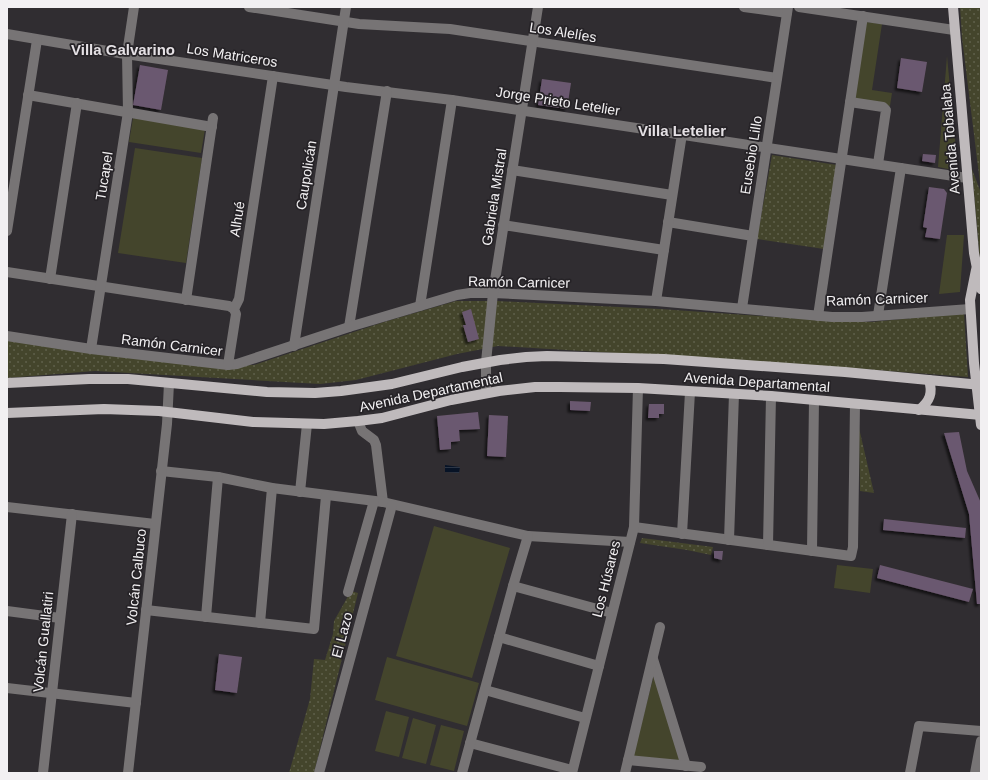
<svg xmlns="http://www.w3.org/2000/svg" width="988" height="780" font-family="Arial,sans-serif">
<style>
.grass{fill:#44452c}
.park{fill:url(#park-dots)}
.water{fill:url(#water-rules)}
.building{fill:#6b586f;filter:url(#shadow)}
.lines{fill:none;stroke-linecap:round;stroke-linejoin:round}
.minor{stroke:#777475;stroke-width:10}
.major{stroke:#bfbabc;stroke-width:10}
.labels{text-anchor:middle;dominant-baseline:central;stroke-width:3.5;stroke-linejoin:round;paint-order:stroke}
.street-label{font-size:14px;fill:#f2f0f2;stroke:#262327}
.neighbourhood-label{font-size:15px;font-weight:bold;fill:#e5e1e5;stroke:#262327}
</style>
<defs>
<pattern id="park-dots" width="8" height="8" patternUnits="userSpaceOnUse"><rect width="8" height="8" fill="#44452c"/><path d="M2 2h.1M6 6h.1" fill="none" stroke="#5f604b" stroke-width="1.8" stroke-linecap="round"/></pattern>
<pattern id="water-rules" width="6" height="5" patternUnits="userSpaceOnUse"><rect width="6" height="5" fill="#071326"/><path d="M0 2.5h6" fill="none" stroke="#2c3646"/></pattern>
<filter id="shadow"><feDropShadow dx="-2.5" dy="2.5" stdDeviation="1" flood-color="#0009"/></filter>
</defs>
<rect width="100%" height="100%" fill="#302d31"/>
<g class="grass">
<polygon points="866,22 882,24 872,90 892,93 890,106 853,100"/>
<polygon points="947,56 958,171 938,167"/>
<polygon points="133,118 205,129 201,153 129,142"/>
<polygon points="135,148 202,158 186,263 118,253"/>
<polygon points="947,235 964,235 960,292 939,294"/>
<polygon points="434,526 510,548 472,678 396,656"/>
<polygon points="837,565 873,569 870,593 834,588"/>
<polygon points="387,657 479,683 467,726 375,700"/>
<polygon points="654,675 680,761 633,756"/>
<polygon points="386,711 409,717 399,757 375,751"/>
<polygon points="413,718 436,725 426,764 402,758"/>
<polygon points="441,725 464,731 454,771 430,765"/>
</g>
<g class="park">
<polygon points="960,7 981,7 981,191 962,38"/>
<polygon points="772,155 837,165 824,249 757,239"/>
<polygon points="972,169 981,193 981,267 980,261"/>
<polygon points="456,301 497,301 660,309 820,320 872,322 964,313 968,377 797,364 498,346 457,354 356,380 320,384 95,371 7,378 7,338 199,366 254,365 384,322"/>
<polygon points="859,428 874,493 860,491"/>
<polygon points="642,538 713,547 711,555 687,550 640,543"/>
<polygon points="351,591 358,593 314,773 289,773 310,699 314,659 325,660 333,634 334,621"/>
</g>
<polygon class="water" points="445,465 460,467 459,473 445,472"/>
<g class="building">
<polygon points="901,58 927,62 922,92 897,88"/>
<polygon points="140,65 168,70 161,110 133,105"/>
<polygon points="542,79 571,83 567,109 538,105"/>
<polygon points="923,154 936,155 935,163 922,161"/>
<polygon points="929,187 944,189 947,193 940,239 925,237 927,228 923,227"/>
<polygon points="471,309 479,339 468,342 463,325 466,325 462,312"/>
<polygon points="570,401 591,402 590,411 570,410"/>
<polygon points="649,404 664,404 664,414 659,414 659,418 648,418"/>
<polygon points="478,412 480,429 459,430 460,441 451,442 451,449 440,450 437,416"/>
<polygon points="489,415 508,416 506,457 487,456"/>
<polygon points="959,432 967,471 981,503 981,604 977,604 969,514 944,433"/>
<polygon points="884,519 966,528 965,538 883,530"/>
<polygon points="714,551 723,551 722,560 714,558"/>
<polygon points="880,565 973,589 969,602 877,578"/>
<polygon points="219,654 242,657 237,693 215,690"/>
</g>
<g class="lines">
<g class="minor">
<polyline points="249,7 359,24 450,29 777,78"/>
<polyline points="744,7 787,13"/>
<polyline points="799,7 954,30"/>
<polyline points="7,34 119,53 346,87 452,100 967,178"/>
<polyline points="28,95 212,127"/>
<polyline points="850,102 883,107 886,110 878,164"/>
<polyline points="512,170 672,195"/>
<polyline points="668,222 753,236"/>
<polyline points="503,225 664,250"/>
<polyline points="7,231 37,40"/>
<polyline points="7,272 229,306 234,309"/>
<polyline points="50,279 77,103"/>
<polyline points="186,300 213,118"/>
<polyline points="656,301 682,134"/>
<polyline points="420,306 452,100"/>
<polyline points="742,308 788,7"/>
<polyline points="878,315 901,168"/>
<polyline points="818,316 863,16"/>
<polyline points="349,327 387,91"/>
<polyline points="7,336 91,349 228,365 237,364 349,327 457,295 470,293 493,293 656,301 832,317 862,317 970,309"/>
<polyline points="294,346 346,7"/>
<polyline points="91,349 128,112 127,54 134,7"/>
<polyline points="228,365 236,314 234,309 239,299 273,76"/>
<polyline points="486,393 486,362 493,293 538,7"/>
<polyline points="358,421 362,431 374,440 376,445 383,502"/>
<polyline points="161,471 218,477 272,488 383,502 528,536 630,542"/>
<polyline points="300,492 307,424"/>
<polyline points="7,507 155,524"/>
<polyline points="634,527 851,556 853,547 855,404"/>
<polyline points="682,534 690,392"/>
<polyline points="729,540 734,394"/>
<polyline points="768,545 771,396"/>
<polyline points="812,551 814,400"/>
<polyline points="513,586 612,613"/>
<polyline points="348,592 374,501"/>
<polyline points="146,610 314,629 326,496"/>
<polyline points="7,611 60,618"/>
<polyline points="206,617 218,477"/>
<polyline points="260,623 272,488"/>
<polyline points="499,637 599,666"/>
<polyline points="653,659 686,766"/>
<polyline points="7,688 136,703"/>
<polyline points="485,690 585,718"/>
<polyline points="470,743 572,770"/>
<polyline points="628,760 701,767"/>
<polyline points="43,773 72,514"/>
<polyline points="128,773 167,424 169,383"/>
<polyline points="319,773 392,505"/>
<polyline points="462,773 513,586 528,536"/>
<polyline points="572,773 634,527 638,388"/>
<polyline points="625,773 660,627"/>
<polyline points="910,773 919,726 981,731"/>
<polyline points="975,773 981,741"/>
</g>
<g class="major">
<polyline points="953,7 974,253 981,289"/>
<polyline points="976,270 970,300 974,363 981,425"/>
<polyline points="7,383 89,379 128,379 267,392 315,393 341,391 392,384 462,367 500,360 526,357 547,356 664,359 845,372 981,385"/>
<path d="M919 410C930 401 933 393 929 380"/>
<polyline points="7,413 104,409 159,411 253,422 324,424 358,421 382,418 451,400 499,391 535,387 560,387 638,388 771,396 981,415"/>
</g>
</g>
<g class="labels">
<g class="street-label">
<text transform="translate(563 32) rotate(9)">Los Alelíes</text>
<text transform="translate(232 55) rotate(9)">Los Matriceros</text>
<text transform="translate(558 101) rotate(9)">Jorge Prieto Letelier</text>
<text transform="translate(950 139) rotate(-95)">Avenida Tobalaba</text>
<text transform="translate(751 155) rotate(-81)">Eusebio Lillo</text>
<text transform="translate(306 175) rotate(-81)">Caupolicán</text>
<text transform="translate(104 176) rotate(-81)">Tucapel</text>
<text transform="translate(494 197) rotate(-81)">Gabriela Mistral</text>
<text transform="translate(237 219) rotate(-81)">Alhué</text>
<text transform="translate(519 282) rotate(1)">Ramón Carnicer</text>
<text transform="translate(877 299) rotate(-2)">Ramón Carnicer</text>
<text transform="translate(172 345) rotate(7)">Ramón Carnicer</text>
<text transform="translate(757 382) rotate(4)">Avenida Departamental</text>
<text transform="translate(431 392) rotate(-12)">Avenida Departamental</text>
<text transform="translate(136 577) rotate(-84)">Volcán Calbuco</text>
<text transform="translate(606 579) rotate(-76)">Los Húsares</text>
<text transform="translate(342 635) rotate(-75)">El Lazo</text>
<text transform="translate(43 642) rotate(-84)">Volcán Guallatiri</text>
</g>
<g class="neighbourhood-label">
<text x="123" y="49">Villa Galvarino</text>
<text x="682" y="130">Villa Letelier</text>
</g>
</g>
<rect width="988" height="780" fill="none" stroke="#f2f0f2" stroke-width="16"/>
</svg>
